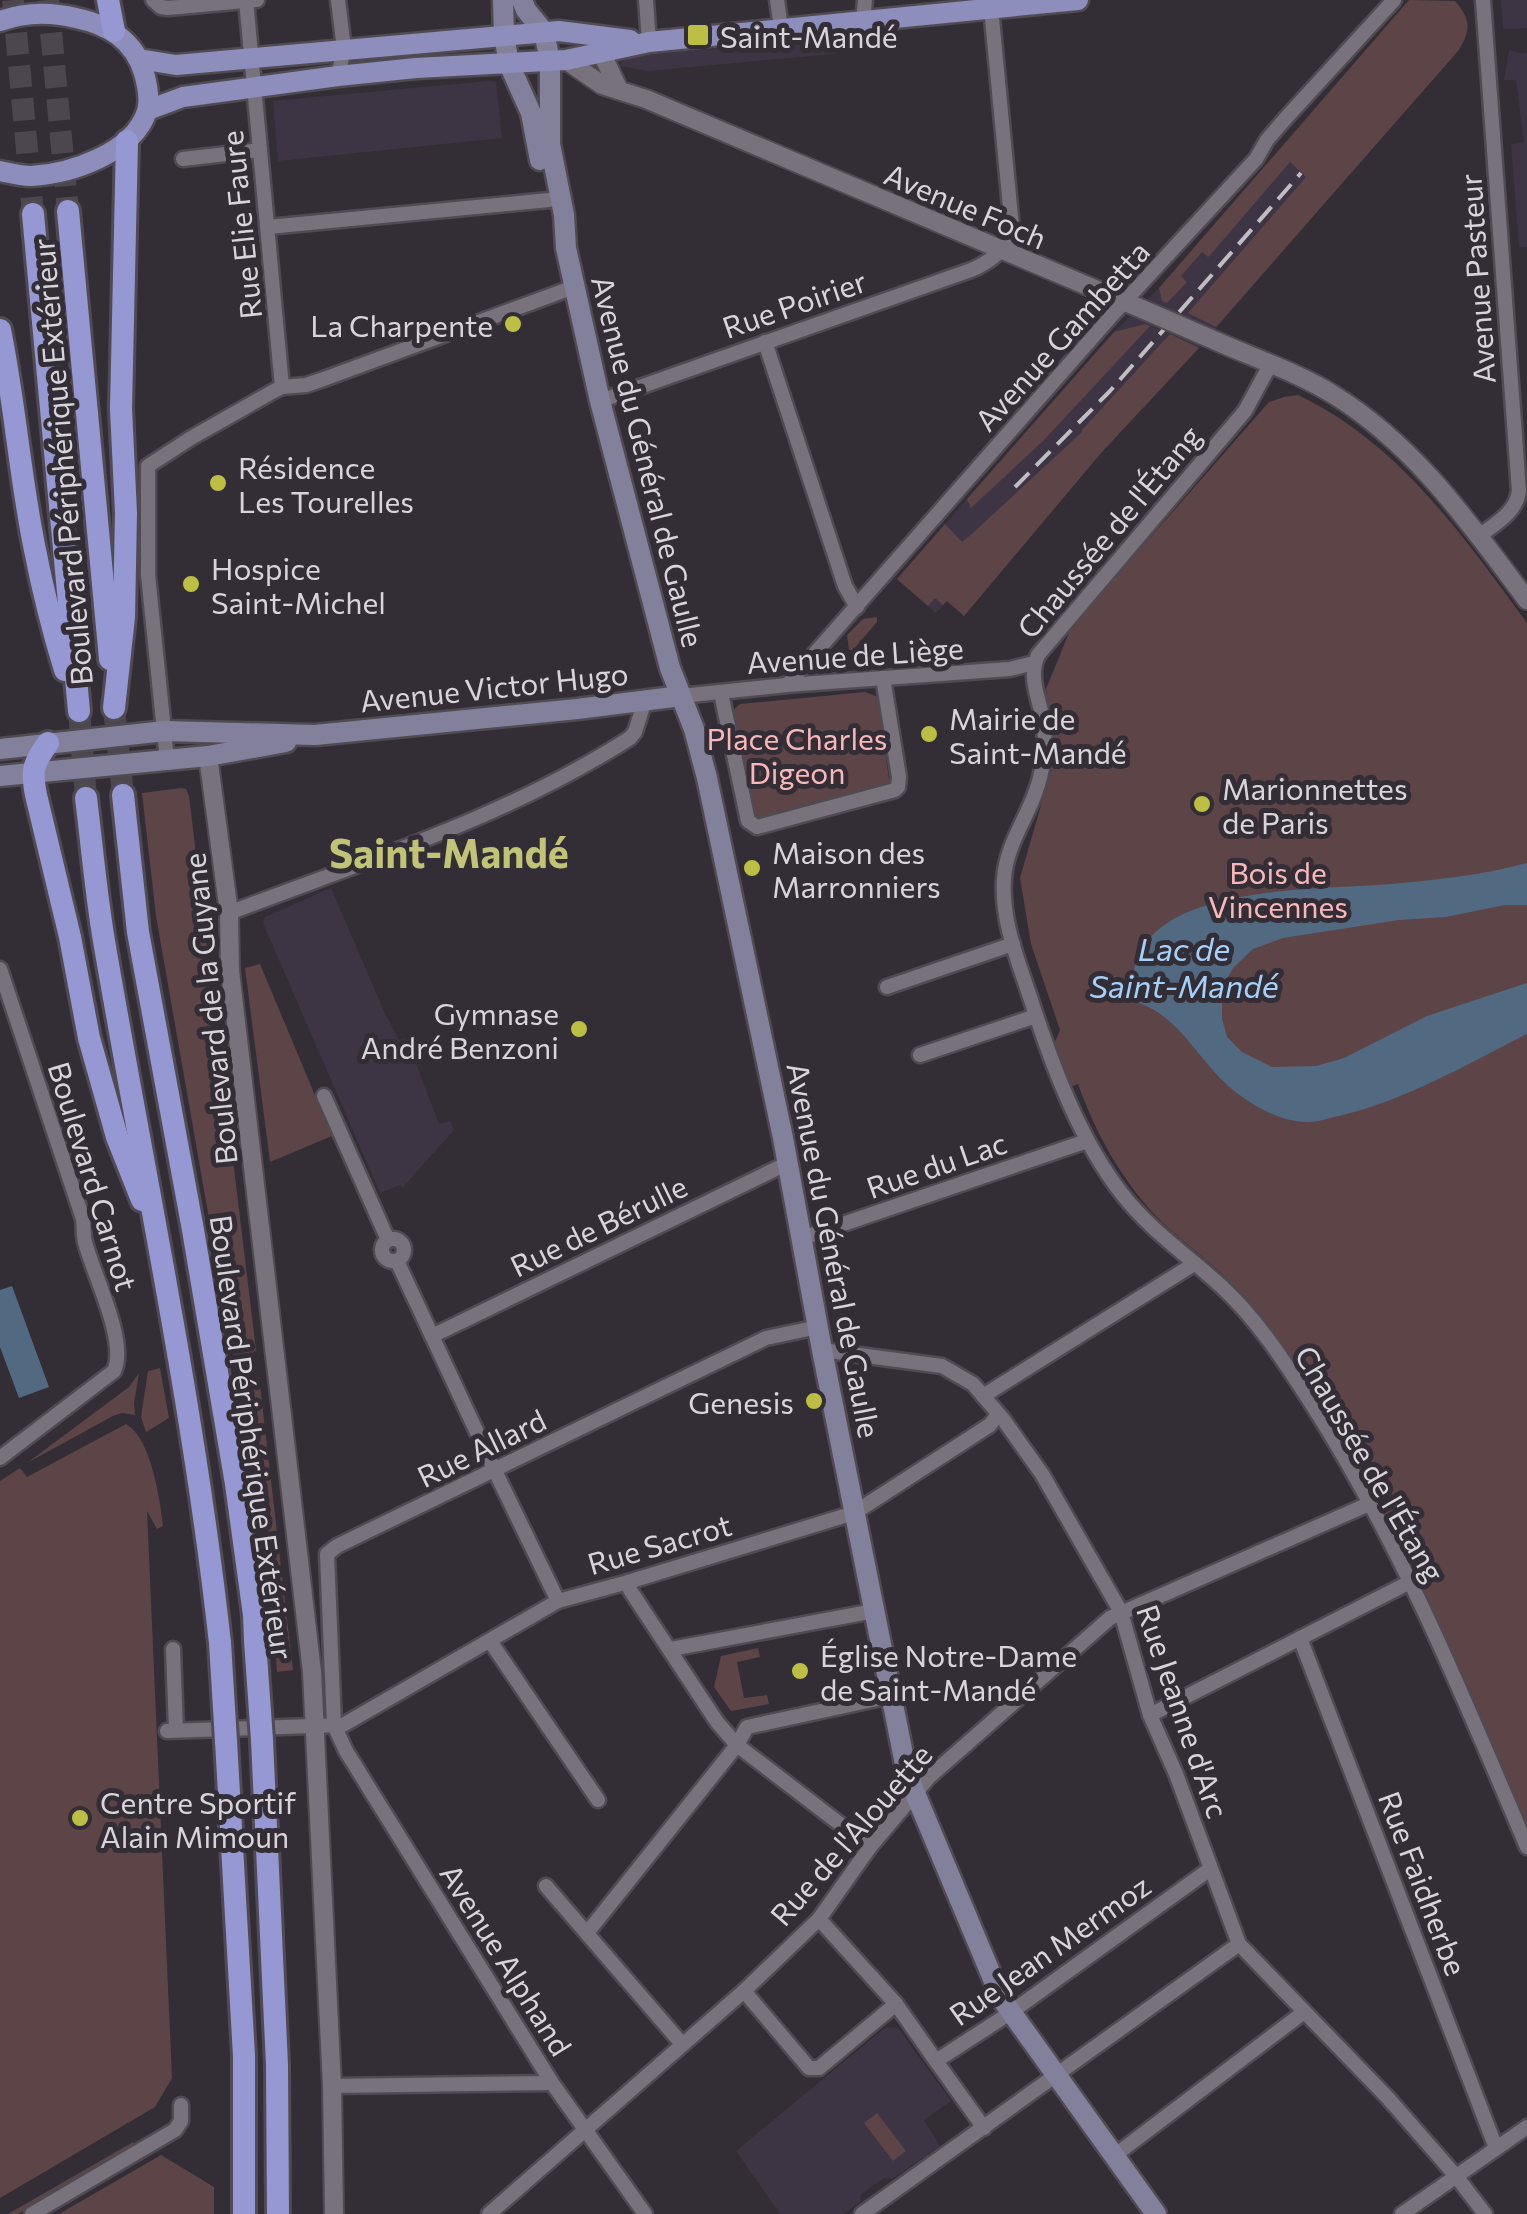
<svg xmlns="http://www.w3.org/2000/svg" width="1527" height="2214" font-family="Commissioner,sans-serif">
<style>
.built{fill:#3e3544}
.green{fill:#5d4446}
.water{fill:#516981}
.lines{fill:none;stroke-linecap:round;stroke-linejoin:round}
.trunk-tunnel{stroke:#4c464f;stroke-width:22;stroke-dasharray:22 11;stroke-linecap:butt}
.minor-casing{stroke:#504a53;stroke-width:19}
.tertiary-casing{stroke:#504a53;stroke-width:22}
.secondary-casing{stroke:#504a53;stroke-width:25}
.primary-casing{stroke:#504a53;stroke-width:25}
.trunk-casing{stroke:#504a53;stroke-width:28}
.minor{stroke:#78727c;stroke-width:14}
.tertiary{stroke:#78727c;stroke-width:18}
.secondary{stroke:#83809c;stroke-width:20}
.primary{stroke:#8e8ebd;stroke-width:20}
.trunk{stroke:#9598d2;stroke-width:22}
.rail{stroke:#c0bdc3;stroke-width:4;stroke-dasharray:20 10;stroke-linecap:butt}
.tertiary-bridge-casing{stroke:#504a53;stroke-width:22;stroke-linecap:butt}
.trunk-bridge-casing{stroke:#504a53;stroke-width:28;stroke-linecap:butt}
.tertiary-bridge{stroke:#78727c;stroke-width:18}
.trunk-bridge{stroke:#9598d2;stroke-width:22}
.poi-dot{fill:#bcbf43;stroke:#332d36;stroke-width:4}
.labels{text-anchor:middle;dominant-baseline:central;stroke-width:10;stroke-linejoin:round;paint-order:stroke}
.poi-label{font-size:30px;fill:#d7d4da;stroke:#332d36;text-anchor:start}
.street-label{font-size:30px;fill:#d7d4da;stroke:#332d36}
.park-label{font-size:30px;fill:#fab7ba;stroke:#332d36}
.water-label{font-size:32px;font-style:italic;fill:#a4d0fc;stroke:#332d36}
.district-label{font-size:40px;font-weight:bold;fill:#c1c477;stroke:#332d36}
</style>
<rect width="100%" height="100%" fill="#332d36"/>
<g class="built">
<polygon points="1501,0 1527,0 1527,28 1503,29"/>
<polygon points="852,39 854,52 648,71 619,66 627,55"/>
<polygon points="1509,50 1525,54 1527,51 1527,247 1519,247 1511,144 1524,142 1516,80 1504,80"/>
<polygon points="488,81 496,82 502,138 278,161 273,101"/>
<polygon points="1279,152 1330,197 1199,348 1101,453 964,616 947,601 936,613 897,579 1114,332 1159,288"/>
<polygon points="331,888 383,1009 399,1040 406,1038 439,1124 450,1121 454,1130 402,1188 400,1185 380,1193 263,923 265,917"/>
<polygon points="886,2027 898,2028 951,2101 924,2120 940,2146 892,2179 884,2178 861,2194 860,2202 844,2214 780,2214 736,2151"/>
</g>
<g class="green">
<path d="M1409 0 1455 1C1471 20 1471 29 1459 50L1216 327 1188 313 1306 177 1290 162 1211 254 1208 257 1202 252 1181 276 1187 282 1167 303 1162 301 1159 288Z"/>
<polygon points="1145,324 1150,326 1044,440 971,508 967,499 1114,332"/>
<polygon points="1170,334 1199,348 1101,453 964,616 947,601 943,605 935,598 928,606 897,579 945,524 962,542 974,532 1082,432 1082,430"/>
<path d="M1298 395C1398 442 1464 537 1527 623V1826C1475 1702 1420 1580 1353 1462 1337 1433 1321 1404 1303 1376 1281 1343 1257 1308 1228 1280 1205 1257 1177 1238 1154 1214 1120 1177 1095 1132 1078 1084L1070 1087 1053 1046 1060 1030 1031 944 1020 878 1054 760 1046 689 1071 628 1269 402 1284 397Z"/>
<polygon points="877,617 877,622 853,650 849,650 847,635 863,619"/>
<polygon points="865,692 876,696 878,701 890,786 760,820 752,810 732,711 740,704"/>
<polygon points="181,788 186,789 189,796 256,1350 235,1367 156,916 142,793"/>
<polygon points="260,964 332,1136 270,1162 245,968"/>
<polygon points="160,1368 169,1418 146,1432 141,1417 148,1371"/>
<polygon points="139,1373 134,1403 135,1415 122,1413 113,1416 27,1463 129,1387"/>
<polygon points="259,1377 293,1670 277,1672 275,1643 280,1638 252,1382"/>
<path d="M126 1424C151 1438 160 1499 163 1526L157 1529 147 1511 172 2078 155 2107 0 2198V1481L20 1468 27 1477Z"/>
<polygon points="758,1648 760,1657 737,1662 744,1698 767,1695 769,1704 731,1711 714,1687 721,1656"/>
<polygon points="877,2113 906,2151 893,2161 864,2123"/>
<polygon points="133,2142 135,2146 18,2214 8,2214"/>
<polygon points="161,2155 214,2187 214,2214 59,2214"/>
</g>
<g class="water">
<path d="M1527 863V905H1505L1446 917 1399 920 1283 938 1253 949 1233 968 1225 983 1222 999V1019L1227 1037 1242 1052 1272 1067 1316 1066 1344 1058 1427 1016 1527 983V1034C1466 1065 1406 1100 1339 1116 1329 1118 1318 1122 1309 1122 1282 1123 1253 1106 1233 1090 1199 1062 1181 1018 1139 1003 1132 985 1131 969 1140 952 1175 884 1323 890 1390 884 1436 880 1483 875 1527 863Z"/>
<polygon points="12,1286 49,1387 19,1398 0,1347 0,1290"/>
</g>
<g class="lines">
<g class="trunk-tunnel">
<polyline points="13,0 33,214"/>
<polyline points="48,0 68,211"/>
<polyline points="114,708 123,795"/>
<polyline points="79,711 86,798"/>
</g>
<defs>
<g id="minor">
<polyline points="153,0 161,7 168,8 257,0"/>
<polyline points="246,0 282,387"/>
<polyline points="338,0 344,49 338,76"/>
<polyline points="646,0 649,42"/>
<polyline points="777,0 781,28"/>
<polyline points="863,20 865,0"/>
<polyline points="183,159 260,150"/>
<polyline points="268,227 549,200"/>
<polyline points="765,342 845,586 857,607"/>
<path d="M1270 365 1245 411 1038 655C1028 678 1039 697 1043 720 1046 738 1045 755 1041 773 1034 810 1006 841 1004 879 1001 922 1019 963 1032 1003 1053 1068 1080 1140 1122 1194 1150 1230 1187 1255 1221 1286 1258 1320 1286 1364 1313 1406 1401 1544 1463 1696 1527 1847"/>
<path d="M600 401 971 270C989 263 1000 252 1013 238L991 8"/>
<path d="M1479 536C1495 524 1516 513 1519 491L1483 0"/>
<polyline points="787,685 1114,313 1256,159 1267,140 1285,119 1394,0"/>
<polyline points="721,693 748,821 757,827 895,790 898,787 899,777 883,678"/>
<polyline points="681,696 787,685 1010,669 1034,663"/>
<polyline points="167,760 148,575 148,466 191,438 272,392 282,387 306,385 321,380 574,287"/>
<path d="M229 913C365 861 507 817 630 738L635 732 645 700"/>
<path d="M0 969 83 1219C84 1226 83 1235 85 1242 93 1274 128 1342 114 1371L0 1458"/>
<polyline points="887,987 1013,944"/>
<polyline points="920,1055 1036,1016"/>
<polyline points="324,1096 388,1240"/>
<polyline points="802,1238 1087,1141"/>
<circle cx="393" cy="1250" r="11"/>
<polyline points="397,1261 495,1471 558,1601"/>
<polyline points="432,1336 788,1163"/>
<polyline points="822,1350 942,1366 973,1384 1003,1419 1042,1474 1121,1612 1150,1715 1176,1774 1239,1944 1388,2098 1456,2176 1485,2214"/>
<polyline points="983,1396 1194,1264"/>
<polyline points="628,1582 630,1590 717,1722 737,1745 870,1847"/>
<polyline points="1300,1638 1496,2148"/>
<polyline points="490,1641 598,1800"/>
<polyline points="173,1649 176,1730"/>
<polyline points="671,1649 874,1611"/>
<polyline points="1150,1715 1410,1582"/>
<polyline points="167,1731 343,1725 558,1601 628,1582 854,1513 990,1425 998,1414"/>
<polyline points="546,1886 682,2044"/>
<polyline points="819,1919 896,2004 936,2061"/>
<polyline points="587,1933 737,1745 747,1727 891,1696"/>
<polyline points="744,1991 809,2068 819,2068 896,2004"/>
<polyline points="332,2086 552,2083"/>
<polyline points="984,2128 936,2061 1010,2013 1210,1869"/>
<polyline points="1114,2156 1304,2012"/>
<polyline points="32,2214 175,2130 181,2121 181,2105"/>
<polyline points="489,2214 744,1991 819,1919 870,1847 929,1777 1110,1618 1369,1504"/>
<polyline points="645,2214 552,2083 346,1751 334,1725 327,1554 337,1546 766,1338 818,1327"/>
<polyline points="862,2214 1239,1944"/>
<polyline points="1402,2214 1527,2127"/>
</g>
<g id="tertiary">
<polyline points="596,41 619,90"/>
<polyline points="566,60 602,85 646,99 1142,309"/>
<path d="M1216 341C1254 358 1299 373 1334 395 1416 446 1470 524 1527 600"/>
<polyline points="208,756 229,913 230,971 312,1672 332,2086 334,2214"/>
</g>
<g id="secondary">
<polyline points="503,0 504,35 509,64 531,113 540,160"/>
<polyline points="522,0 526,10 544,32 550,61 550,144 564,215 566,248 600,401 670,668 694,729 707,778 783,1138 822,1350 907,1774 1001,1998 1156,2214"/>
<polyline points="0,749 165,731 315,735 577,709 681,696"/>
<polyline points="0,776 208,756 286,742"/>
</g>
<g id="primary">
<path d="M0 21C25 12 51 12 76 18 109 25 134 40 144 73 147 84 150 101 147 111 134 153 70 174 31 176 20 176 10 173 0 171"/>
<polyline points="139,59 176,65 559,31 630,40"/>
<polyline points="148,110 183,97 338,76 416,68 566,60 649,42 1078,0"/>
</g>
<g id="trunk">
<polyline points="108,0 114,31"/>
<polyline points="68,211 110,659"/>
<polyline points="33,214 79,711"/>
<path d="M0 330C15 403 20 478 35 550 43 591 53 631 65 670"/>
<polyline points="114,708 124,617 126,513 121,409 127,141"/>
<path d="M48 743C33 764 31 770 36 795L70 937 89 1038 117 1137 142 1200"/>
<polyline points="123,795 138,932 193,1230 236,1484 254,1615 255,1641"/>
<path d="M86 798C92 846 96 894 104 941 144 1175 194 1407 220 1643"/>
<polyline points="262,1740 277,2065 278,2214"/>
<polyline points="226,1741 244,2056 244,2214"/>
</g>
</defs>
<use href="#minor" class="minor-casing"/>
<use href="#tertiary" class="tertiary-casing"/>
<use href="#secondary" class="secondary-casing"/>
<use href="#primary" class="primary-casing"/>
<use href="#trunk" class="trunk-casing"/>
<use href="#minor" class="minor"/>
<use href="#tertiary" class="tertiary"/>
<use href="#secondary" class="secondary"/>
<use href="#primary" class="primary"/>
<use href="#trunk" class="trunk"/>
<polyline class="rail" points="1015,487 1110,391 1301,173"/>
<defs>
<polyline id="tertiary-bridge" points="1142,309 1216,341"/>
<g id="trunk-bridge">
<polyline points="255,1641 262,1740"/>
<polyline points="220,1643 226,1741"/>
</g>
</defs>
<use href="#tertiary-bridge" class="tertiary-bridge-casing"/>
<use href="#trunk-bridge" class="trunk-bridge-casing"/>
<use href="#tertiary-bridge" class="tertiary-bridge"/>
<use href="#trunk-bridge" class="trunk-bridge"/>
</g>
<g class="poi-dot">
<rect x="686" y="23" width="24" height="24" rx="5"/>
<circle cx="513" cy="324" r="10"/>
<circle cx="218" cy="483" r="10"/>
<circle cx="191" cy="584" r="10"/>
<circle cx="929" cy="734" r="10"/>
<circle cx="1202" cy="804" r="10"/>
<circle cx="752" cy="868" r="10"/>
<circle cx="579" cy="1029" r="10"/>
<circle cx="814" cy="1401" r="10"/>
<circle cx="800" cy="1671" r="10"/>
<circle cx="80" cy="1818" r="10"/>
</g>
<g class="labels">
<g class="poi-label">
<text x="720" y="35">Saint-Mandé</text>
<text x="493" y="324" text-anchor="end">La Charpente</text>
<text x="238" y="466">Résidence<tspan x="238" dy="34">Les Tourelles</tspan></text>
<text x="211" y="567">Hospice<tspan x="211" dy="34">Saint-Michel</tspan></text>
<text x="949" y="717">Mairie de<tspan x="949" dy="34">Saint-Mandé</tspan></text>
<text x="1222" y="787">Marionnettes<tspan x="1222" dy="34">de Paris</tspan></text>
<text x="772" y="851">Maison des<tspan x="772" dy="34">Marronniers</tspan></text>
<text x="559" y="1012" text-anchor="end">Gymnase<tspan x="559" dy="34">André Benzoni</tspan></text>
<text x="794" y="1401" text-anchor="end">Genesis</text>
<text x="820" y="1654">Église Notre-Dame<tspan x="820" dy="34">de Saint-Mandé</tspan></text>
<text x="100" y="1801">Centre Sportif<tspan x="100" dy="34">Alain Mimoun</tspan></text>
</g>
<g class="street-label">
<text transform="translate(966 205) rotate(23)">Avenue Foch</text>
<text transform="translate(240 225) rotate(-96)">Rue Elie Faure</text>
<text transform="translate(1476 279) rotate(-94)">Avenue Pasteur</text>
<text transform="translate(794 303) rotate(-19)">Rue Poirier</text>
<text transform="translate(1061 335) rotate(-48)">Avenue Gambetta</text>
<text transform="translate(649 461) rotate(76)">Avenue du Général de Gaulle</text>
<text transform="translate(61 462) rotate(-95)">Boulevard Périphérique Extérieur</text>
<text transform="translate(1108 531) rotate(-50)">Chaussée de l'Étang</text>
<text transform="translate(855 654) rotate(-4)">Avenue de Liège</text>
<text transform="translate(494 686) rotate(-6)">Avenue Victor Hugo</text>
<text transform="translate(209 1009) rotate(-96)">Boulevard de la Guyane</text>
<text transform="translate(936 1164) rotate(-19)">Rue du Lac</text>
<text transform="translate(94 1176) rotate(73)">Boulevard Carnot</text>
<text transform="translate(598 1225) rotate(-26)">Rue de Bérulle</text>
<text transform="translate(835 1250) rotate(79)">Avenue du Général de Gaulle</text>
<text transform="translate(253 1437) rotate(82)">Boulevard Périphérique Extérieur</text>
<text transform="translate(481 1447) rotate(-26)">Rue Allard</text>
<text transform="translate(1371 1463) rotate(60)">Chaussée de l'Étang</text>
<text transform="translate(659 1543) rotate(-16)">Rue Sacrot</text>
<text transform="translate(1184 1711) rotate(71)">Rue Jeanne d'Arc</text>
<text transform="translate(850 1834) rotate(-49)">Rue de l'Alouette</text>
<text transform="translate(1424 1883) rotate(69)">Rue Faidherbe</text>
<text transform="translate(1049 1949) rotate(-35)">Rue Jean Mermoz</text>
<text transform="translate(507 1959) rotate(58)">Avenue Alphand</text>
</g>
<g class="park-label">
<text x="797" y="737">Place Charles<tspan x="797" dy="34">Digeon</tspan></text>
<text x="1278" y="871">Bois de<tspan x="1278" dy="34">Vincennes</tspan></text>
</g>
<g class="water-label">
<text x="1184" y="948">Lac de<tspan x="1184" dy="37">Saint-Mandé</tspan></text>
</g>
<g class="district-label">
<text x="449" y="851">Saint-Mandé</text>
</g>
</g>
</svg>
